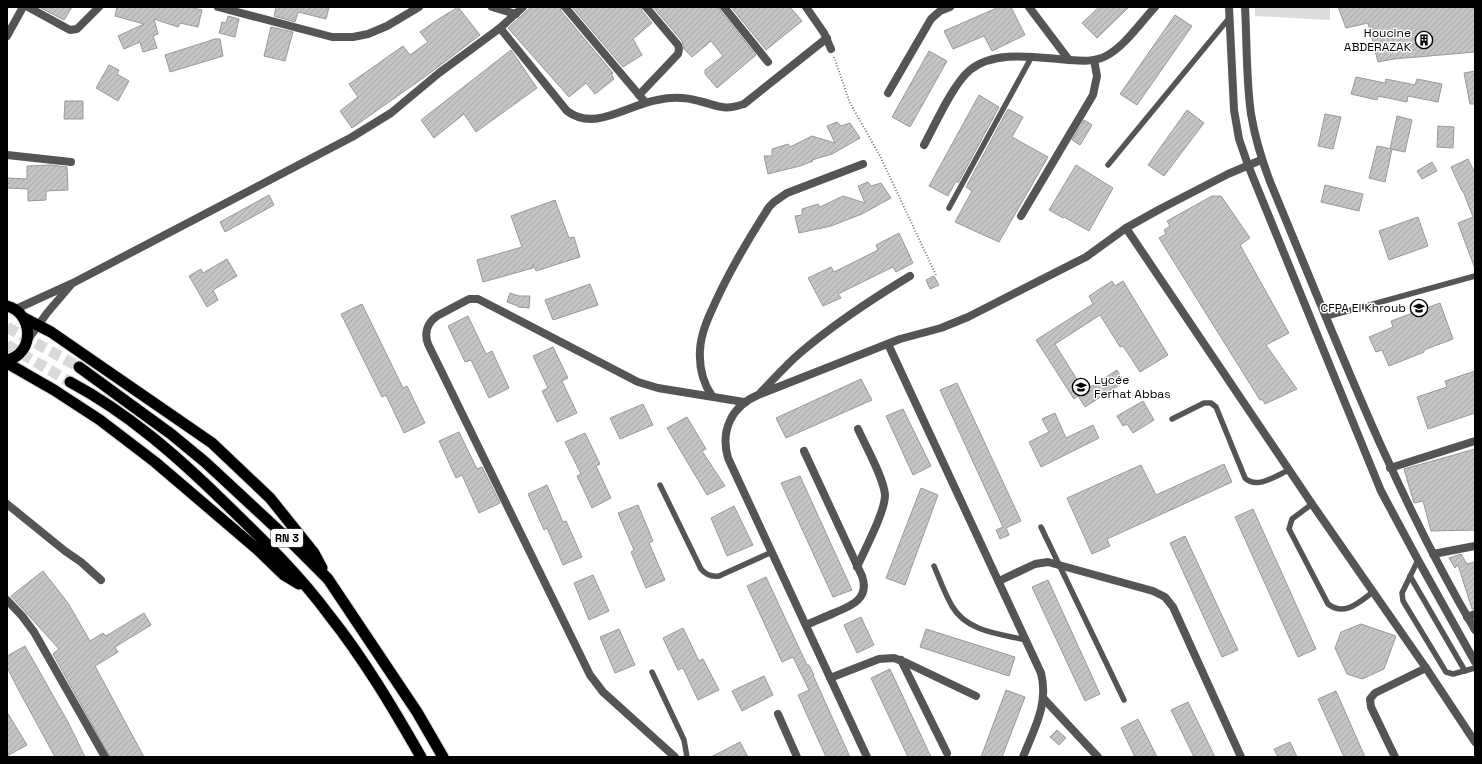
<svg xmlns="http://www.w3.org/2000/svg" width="1482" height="764" font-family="'Space Grotesk',sans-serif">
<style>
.pitch{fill:#dcdcdc}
.building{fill:url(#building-hatch);stroke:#999}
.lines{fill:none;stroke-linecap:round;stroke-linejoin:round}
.trunk-tunnel{stroke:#d9d9d9;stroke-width:11;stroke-dasharray:11 5.5;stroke-linecap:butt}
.trunk-casing{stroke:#dbdbdb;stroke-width:13}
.path{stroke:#777;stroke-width:2;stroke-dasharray:1 2;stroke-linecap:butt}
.service{stroke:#555;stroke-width:5.5}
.minor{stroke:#555;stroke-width:8}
.trunk{stroke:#000;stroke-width:11}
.labels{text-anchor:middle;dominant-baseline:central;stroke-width:3;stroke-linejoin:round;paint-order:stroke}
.shield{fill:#fff;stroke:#4c4c4c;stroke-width:1}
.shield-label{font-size:11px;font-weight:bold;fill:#000}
.poi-label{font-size:12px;fill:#000;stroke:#fff;text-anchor:end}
</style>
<defs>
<pattern id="building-hatch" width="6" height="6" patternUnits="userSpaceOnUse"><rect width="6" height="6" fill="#c4c4c4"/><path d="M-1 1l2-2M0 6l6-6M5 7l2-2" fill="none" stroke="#a7a7a7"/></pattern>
</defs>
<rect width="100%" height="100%" fill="#fff"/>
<polygon class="pitch" points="1255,7 1330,7 1330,20 1255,16"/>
<g class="building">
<polygon points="39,7 72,7 64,20"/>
<polygon points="117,7 189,7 202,10 198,27 180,23 178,27 154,19 158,34 153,36 157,48 143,52 140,42 124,49 118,36 144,24 115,16"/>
<polygon points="276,7 329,7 326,19 298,12 295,22 274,16"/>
<polygon points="458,7 480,35 426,76 352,128 340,111 358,97 349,84 403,46 410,55 428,42 420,32 437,20"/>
<polygon points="531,7 560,7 561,11 613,73 611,74 614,79 595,94 586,83 569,97 508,28"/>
<polygon points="572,7 641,7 642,11 652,23 633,39 642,55 623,67"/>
<polygon points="653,7 719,7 720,10 756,55 717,88 705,74 705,70 723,56 711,41 692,57 684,49 682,41"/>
<polygon points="731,7 790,7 802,21 766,50"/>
<polygon points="999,7 1011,7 1025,35 992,51 984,36 953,49 944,31"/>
<polygon points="1099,7 1129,7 1097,38 1082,23"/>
<polygon points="1338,7 1475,7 1475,52 1394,59 1378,62 1368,23 1346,28"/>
<polygon points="1175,15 1192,26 1137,105 1120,94"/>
<polygon points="228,16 239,19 235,37 219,33 222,22 226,23"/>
<polygon points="271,27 293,32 285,61 264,56"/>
<polygon points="215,39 220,39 223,56 170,72 165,55"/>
<polygon points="511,50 537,88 476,132 464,114 434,138 421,120"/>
<polygon points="929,51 947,61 910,127 892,117"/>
<polygon points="109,65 119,70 117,74 129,81 118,101 96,88"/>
<polygon points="1475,71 1475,104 1470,104 1464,73"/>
<polygon points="1356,77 1385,83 1386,79 1415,85 1417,79 1442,84 1438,102 1408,96 1407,102 1378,96 1377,100 1351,94"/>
<polygon points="979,95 999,107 958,183 956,181 948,196 929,186"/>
<polygon points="65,101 83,101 83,119 64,119"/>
<polygon points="1008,109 1023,117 1012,137 1048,157 999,242 955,222 972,191 966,187"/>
<polygon points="1187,110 1204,123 1164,176 1148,165"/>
<polygon points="1325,114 1341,117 1333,149 1318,146"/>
<polygon points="1397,116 1412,120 1405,152 1390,149"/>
<polygon points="1084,120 1092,125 1080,145 1072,140"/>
<polygon points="837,122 841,126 850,123 860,138 832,154 812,160 813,161 800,166 768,174 764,156 772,156 772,149 788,144 790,147 812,136 835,143 827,126"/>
<polygon points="1438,126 1454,127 1453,148 1437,147"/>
<polygon points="1377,146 1392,149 1385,182 1369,178"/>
<polygon points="1468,159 1475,173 1475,266 1474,266 1458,223 1473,217 1463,191 1462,191 1451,167"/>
<polygon points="1432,162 1437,171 1422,179 1417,171"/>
<polygon points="50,165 67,167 68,190 46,191 46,200 28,201 28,189 7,188 7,178 27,179 27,166"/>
<polygon points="1076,165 1113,188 1089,231 1064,217 1063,218 1049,210"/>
<polygon points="868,182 871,186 881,183 891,198 862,214 831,226 799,233 795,216 802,215 802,209 818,204 820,207 843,196 865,203 858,186"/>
<polygon points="1325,185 1363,194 1359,211 1321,202"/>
<polygon points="269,195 274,205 225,232 220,222"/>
<polygon points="1212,196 1221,196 1250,238 1240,245 1289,333 1266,345 1297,389 1265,404 1263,400 1260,400 1159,238 1166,234 1164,230 1170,226 1167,221"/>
<polygon points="555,200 569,238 574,237 580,257 536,271 533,264 533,268 483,282 477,260 522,247 511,216"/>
<polygon points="1418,217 1428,246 1389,260 1379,231"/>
<polygon points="899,233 913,263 896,272 893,267 838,294 841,298 823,306 808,278 831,267 834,272 878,250 876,245"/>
<polygon points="227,259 237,276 213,290 218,300 207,307 189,276 201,269 203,273"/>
<polygon points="934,276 939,285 930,289 926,280"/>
<polygon points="1112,281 1115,286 1123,281 1168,355 1140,372 1123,346 1120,347 1100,315 1055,344 1084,391 1117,370 1124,382 1085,407 1078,396 1074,399 1036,340 1093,304 1089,296"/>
<polygon points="590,284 598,305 553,320 545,300"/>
<polygon points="510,293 519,296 530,296 529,308 518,307 518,306 507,302"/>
<polygon points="1440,303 1453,339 1424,350 1424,352 1389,366 1382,350 1376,352 1369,337 1393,327 1391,321"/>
<polygon points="362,304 403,388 407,386 425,423 404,433 386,395 382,397 341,314"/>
<polygon points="468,316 486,354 492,351 509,388 489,398 471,360 465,362 448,326"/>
<polygon points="553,347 568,378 562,381 577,413 557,422 542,391 548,388 533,356"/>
<polygon points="1475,371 1475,413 1428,429 1417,397 1447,387 1445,381"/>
<polygon points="861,379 872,400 786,438 776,418"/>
<polygon points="957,383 1021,521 1006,528 1009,535 1000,539 996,530 1003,527 940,390"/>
<polygon points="1143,401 1154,420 1133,433 1127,424 1123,426 1117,416"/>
<polygon points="643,404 653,425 620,439 610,418"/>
<polygon points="903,409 931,466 913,475 886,416"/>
<polygon points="1055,413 1066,438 1093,425 1099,438 1041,467 1029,442 1049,432 1042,419"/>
<polygon points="687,417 706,449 702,451 725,486 707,495 667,428"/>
<polygon points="459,432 477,469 482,467 500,503 479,513 462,475 456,478 439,441"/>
<polygon points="585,433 600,464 596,466 611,498 592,508 577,476 581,474 565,442"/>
<polygon points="1475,449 1475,530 1431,531 1423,501 1414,503 1404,469"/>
<polygon points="1224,464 1232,482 1107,539 1110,546 1092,554 1067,498 1141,465 1156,495"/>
<polygon points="800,476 852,590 833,597 781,483"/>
<polygon points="547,485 563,522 566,521 582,557 563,565 547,528 544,530 528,494"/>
<polygon points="921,488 938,495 905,585 886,578"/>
<polygon points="638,505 653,541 649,543 665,580 646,588 631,552 634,550 618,513"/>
<polygon points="734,506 753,545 727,556 711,518"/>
<polygon points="1253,509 1316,649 1298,657 1235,517"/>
<polygon points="1185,536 1238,650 1222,657 1170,543"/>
<polygon points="1461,554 1467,564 1475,562 1475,609 1472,609 1458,565 1455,568 1449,558"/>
<polygon points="43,571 68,603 90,641 103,633 106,636 144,613 151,625 115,647 118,652 95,666 144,757 110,757 53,654 59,649 11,596"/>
<polygon points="593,575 609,611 589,620 574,583"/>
<polygon points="766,577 807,665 809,665 814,675 813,675 850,757 826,757 798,695 809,690 793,657 782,662 747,586"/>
<polygon points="1048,580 1100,694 1085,701 1032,587"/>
<polygon points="861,617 874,645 857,653 844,625"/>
<polygon points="1361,624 1396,636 1384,669 1362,679 1347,674 1335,648 1341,632"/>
<polygon points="683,628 699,661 703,659 719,690 698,700 683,668 678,670 663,638"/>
<polygon points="619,629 635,665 615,673 600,637"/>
<polygon points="926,629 1015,657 1009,676 920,647"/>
<polygon points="25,646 68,722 85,757 55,757 18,689 7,667 7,656"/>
<polygon points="890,669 931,757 908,757 871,678"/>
<polygon points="764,676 773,695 742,711 732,691"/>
<polygon points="1006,690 1025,697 1002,757 981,757"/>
<polygon points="1336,691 1365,757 1344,757 1318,699"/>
<polygon points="1188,702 1215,757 1194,757 1171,710"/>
<polygon points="7,712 27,745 7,756"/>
<polygon points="1138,719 1157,757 1135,757 1121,728"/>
<polygon points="1057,730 1066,738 1059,745 1050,737"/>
<polygon points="740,742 748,757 711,757"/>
<polygon points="1290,742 1297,757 1278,757 1274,749"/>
</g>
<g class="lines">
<g class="trunk-tunnel">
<polyline points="7,327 79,367"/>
<polyline points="7,345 70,382"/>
</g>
<defs>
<g id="trunk">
<path d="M7 306C34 313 35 354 7 360"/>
<polyline points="24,318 51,332 212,443 270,498 314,553 322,568"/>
<polyline points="7,363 54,390 100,420 155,462 257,549 284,575 299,584"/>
<polyline points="79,367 171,434 205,462 289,540 328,579 417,712 443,757"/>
<path d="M70 382C128 413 177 456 224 502 261 538 298 573 329 615 364 659 393 708 421 757"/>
</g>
</defs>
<use href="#trunk" class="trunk-casing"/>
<polyline class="path" points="834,57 850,103 880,156 936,275"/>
<g class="service">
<polyline points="1108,165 1230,17"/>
<polyline points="949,208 1031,58"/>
<polyline points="1326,317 1475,276"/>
<path d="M1172 419 1204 403H1211L1216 407 1245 478C1257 490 1277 475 1289 470"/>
<path d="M660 485 701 569C706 575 712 577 719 576L772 552"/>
<path d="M1312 504 1292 519 1289 529 1328 604C1345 617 1359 602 1373 592"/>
<polyline points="1041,527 1124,700"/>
<polyline points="1418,560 1402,593 1403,601 1446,672 1453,674 1475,668"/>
<path d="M934 566C940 580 945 594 952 606 967 632 1000 634 1026 640"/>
<polyline points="1410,576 1465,671"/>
<polyline points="652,672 684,740 687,757"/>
</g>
<g class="minor">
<polyline points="28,7 70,30 77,29 99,7"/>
<polyline points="218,7 332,37 353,37 368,34 387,26 419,7"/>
<polyline points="492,7 516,14"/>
<polyline points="565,7 645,102"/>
<polyline points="724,7 768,62"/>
<polyline points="806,7 824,33 831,49"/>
<polyline points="1029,7 1069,60"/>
<polyline points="1229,7 1234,110 1239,139 1248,165 1381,491 1418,560 1475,662"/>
<path d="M1245 7C1247 42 1246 79 1251 114 1255 138 1262 161 1271 184 1334 335 1392 489 1475 630"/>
<path d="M500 28 567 111C595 132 627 105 657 100 670 97 686 97 699 101 719 106 723 111 744 104L827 38"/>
<polyline points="7,36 23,7"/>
<polyline points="888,93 931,19 940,11 950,7"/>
<polyline points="639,95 678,54 679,49 678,45 646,7"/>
<path d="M924 145C935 125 953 84 970 70 995 49 1039 58 1070 60 1082 61 1094 62 1106 56 1124 47 1141 22 1155 7"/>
<polyline points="7,155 71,162"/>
<polyline points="1021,216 1093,95 1097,76 1094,60"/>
<polyline points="1126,228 1312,504 1426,668 1475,742"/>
<polyline points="16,309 73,283 352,137 391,113 439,73 500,28 523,7"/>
<polyline points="27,341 47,313 70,286"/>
<path d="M888 344 1041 673C1049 704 1034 729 1023 757"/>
<path d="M761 392C774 379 786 365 800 353 834 324 872 299 910 276"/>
<path d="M712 396C703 383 699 366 700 350 701 333 708 318 715 303 730 270 749 238 769 207L774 202 787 193 863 164"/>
<path d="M804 451 862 576C870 599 851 606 834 613 825 617 815 621 806 625"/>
<polyline points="1390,468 1475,441"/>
<polyline points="7,504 65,551 81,562 101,580"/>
<polyline points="1433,554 1475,546"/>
<path d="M857 567C865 549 885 512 885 495 884 478 865 445 858 429"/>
<polyline points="999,581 1035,564 1048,562 1153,591 1165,597 1173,607 1241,757"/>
<polyline points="7,600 22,616 34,632 105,757"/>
<polyline points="1467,617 1475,614"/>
<polyline points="901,660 947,753"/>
<polyline points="830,678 879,659 894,658 907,663 976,696"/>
<polyline points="1044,699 1098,757"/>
<polyline points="778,714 797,757"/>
<path d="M675 757 603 692 590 675 428 344C424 333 427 323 437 316L469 299H478L638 382 658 388 744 402"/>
<path d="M867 757 728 458C720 430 732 406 758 395L900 339 941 328 968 317 1086 257 1126 228 1160 209 1228 174 1261 160"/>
<polyline points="1395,757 1371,707 1370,699 1375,693 1426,668"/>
</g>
<use href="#trunk" class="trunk"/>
</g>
<defs>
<symbol id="building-ring" viewBox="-11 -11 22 22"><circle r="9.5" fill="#fff" stroke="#000" stroke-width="1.5"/><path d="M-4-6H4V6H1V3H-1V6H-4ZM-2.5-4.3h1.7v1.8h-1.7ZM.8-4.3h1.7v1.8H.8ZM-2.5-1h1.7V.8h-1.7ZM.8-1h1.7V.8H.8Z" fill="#000"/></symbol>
<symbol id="university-ring" viewBox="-11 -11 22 22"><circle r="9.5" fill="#fff" stroke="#000" stroke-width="1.5"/><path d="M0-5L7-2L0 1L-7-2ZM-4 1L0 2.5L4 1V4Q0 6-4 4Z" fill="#000"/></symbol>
<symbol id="school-ring" viewBox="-11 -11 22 22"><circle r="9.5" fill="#fff" stroke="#000" stroke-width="1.5"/><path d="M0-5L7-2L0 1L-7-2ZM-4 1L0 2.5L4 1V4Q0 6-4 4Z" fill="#000"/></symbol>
</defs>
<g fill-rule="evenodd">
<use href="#building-ring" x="1414" y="30" width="20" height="20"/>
<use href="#university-ring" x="1409" y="298" width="20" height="20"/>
<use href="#school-ring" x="1071" y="377" width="20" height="20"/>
</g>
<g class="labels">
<rect class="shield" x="271" y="529" width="32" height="18" rx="3"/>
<g class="shield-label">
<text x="287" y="538">RN 3</text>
</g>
<g class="poi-label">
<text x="1411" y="33">Houcine<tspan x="1411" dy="14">ABDERAZAK</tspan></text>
<text x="1406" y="308">CFPA El Khroub</text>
<text x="1094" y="380" text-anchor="start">Lycée<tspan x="1094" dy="14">Ferhat Abbas</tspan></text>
</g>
</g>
<rect width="1482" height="764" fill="none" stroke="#000000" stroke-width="16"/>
</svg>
